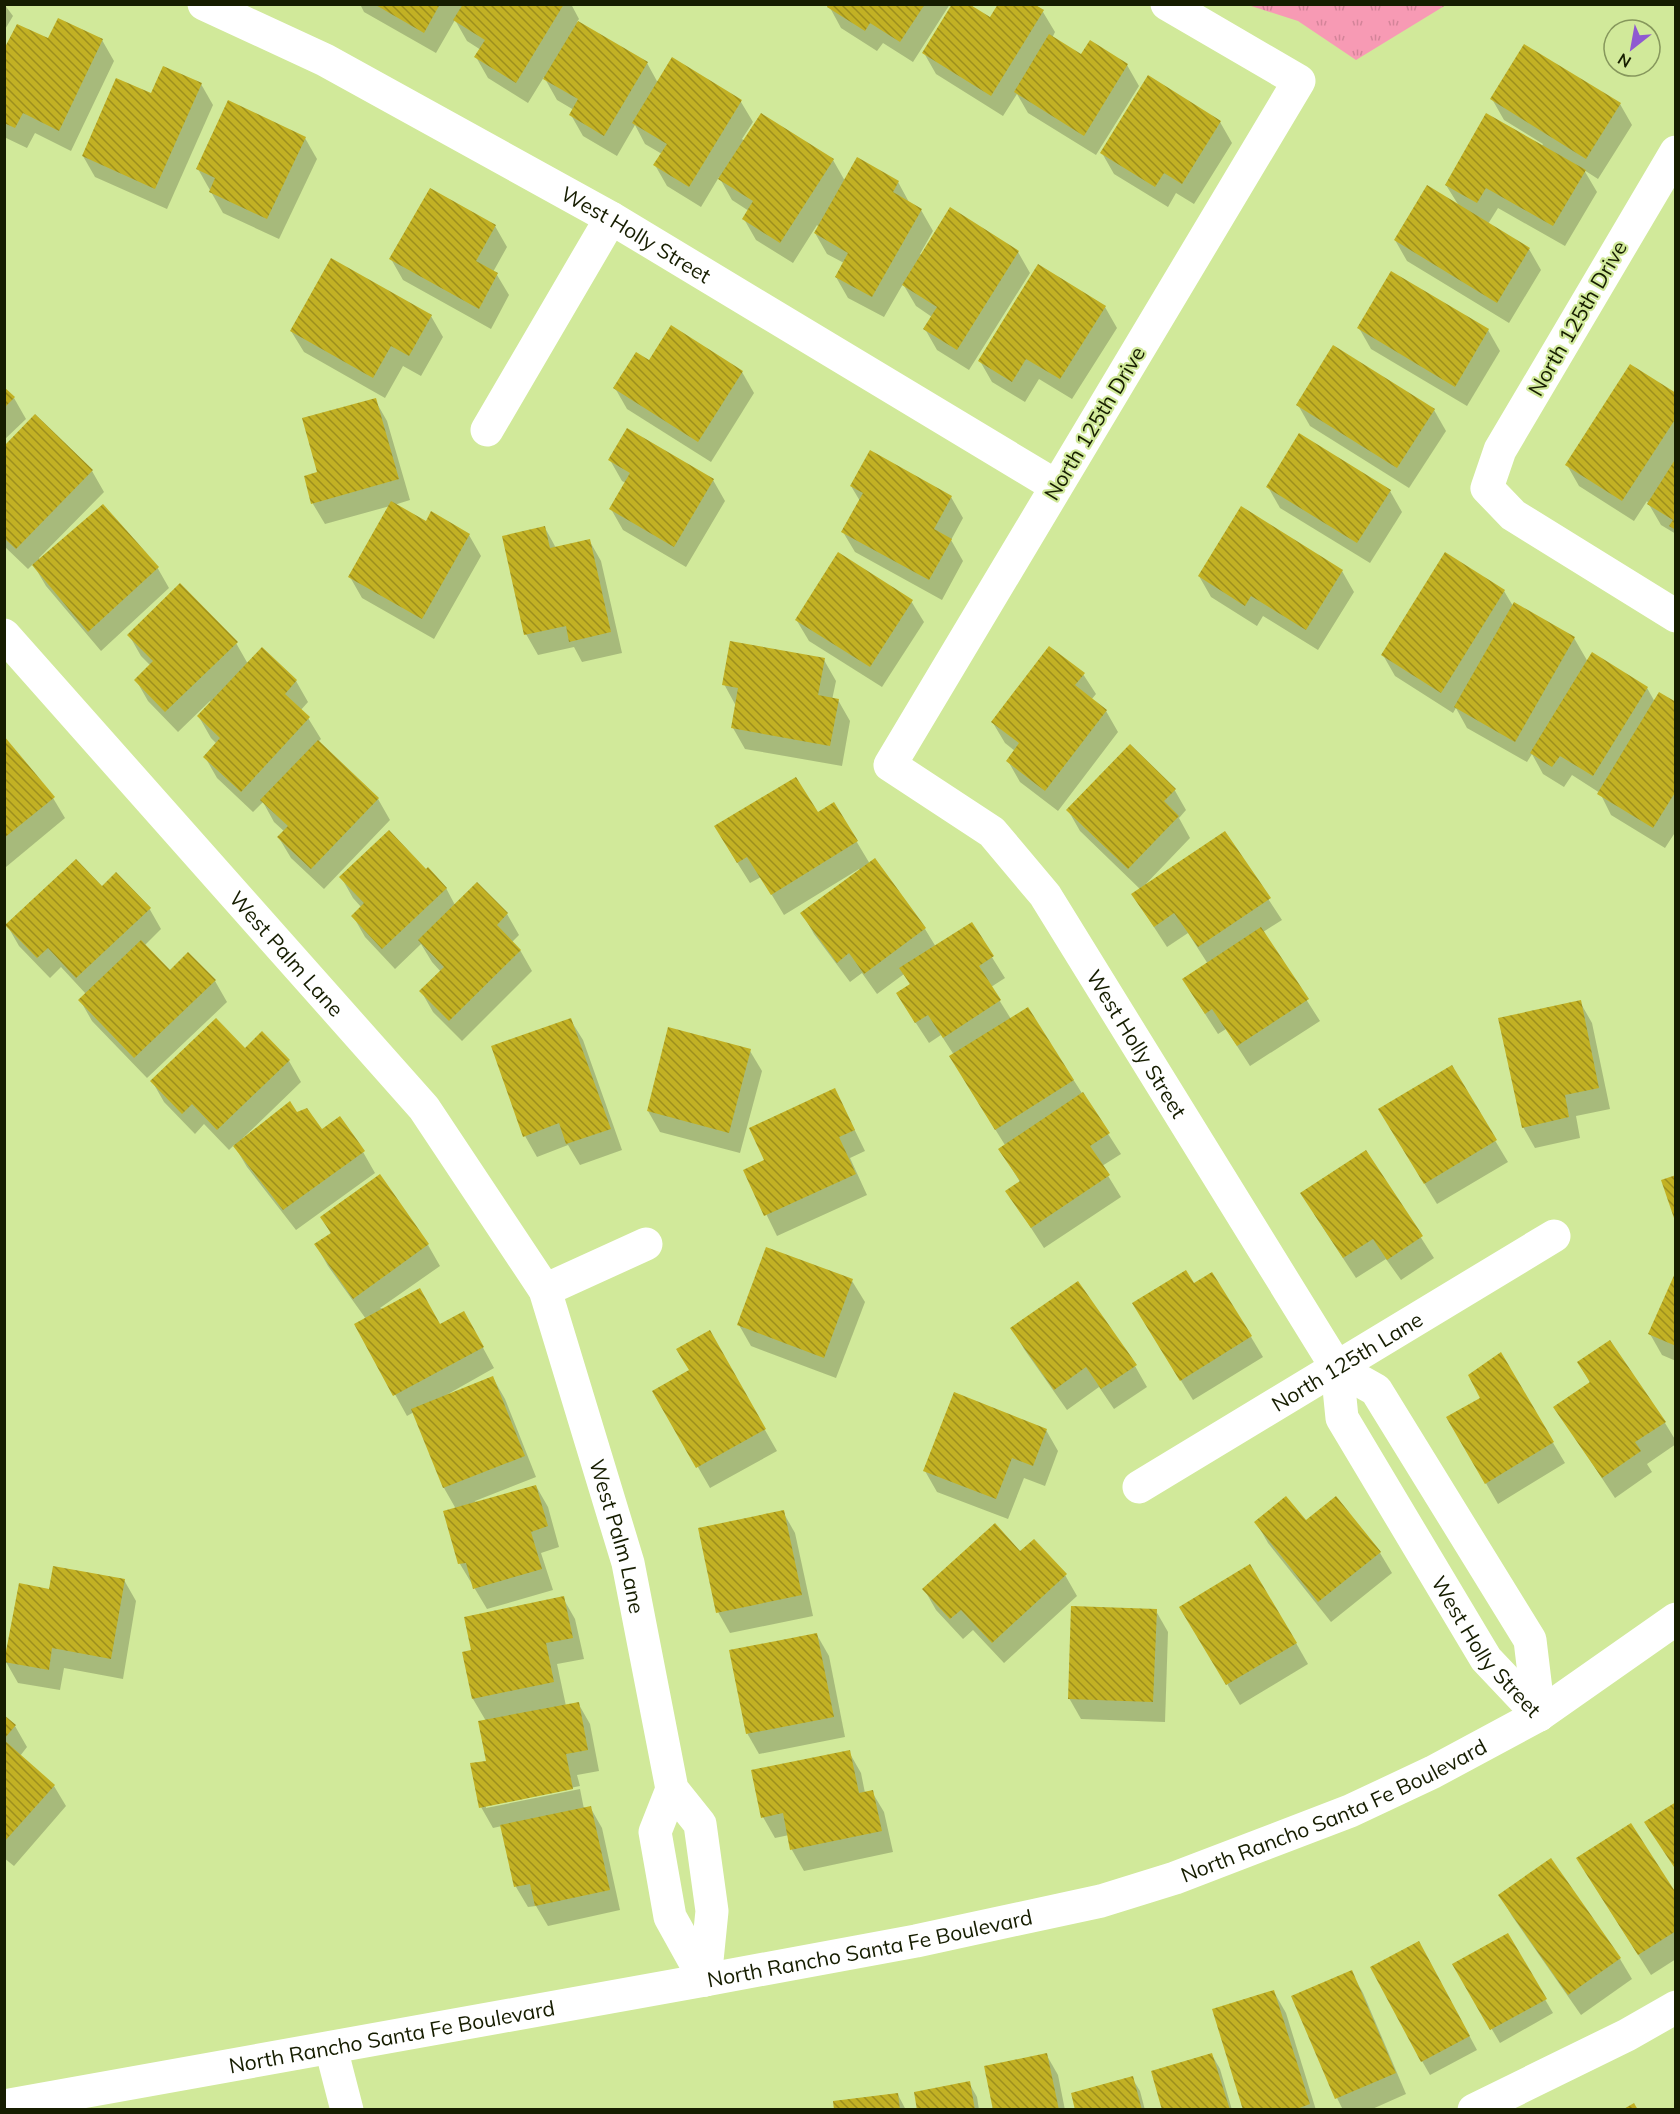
<svg xmlns="http://www.w3.org/2000/svg" width="1680" height="2114" font-family="Mulish,sans-serif">
<style>
.park{fill:url(#park-tufts)}
.shadow{fill:#0003}
.building{fill:url(#building-back-hatch)}
.lines{fill:none;stroke-linecap:round;stroke-linejoin:round}
.minor{stroke:#fff;stroke-width:33}
.labels{text-anchor:middle;dominant-baseline:central;stroke-width:4.5;stroke-linejoin:round;paint-order:stroke}
.street-label{font-size:21px;fill:#161d00;stroke:#d1e99a}
</style>
<defs>
<pattern id="park-tufts" width="24" height="20" patternUnits="userSpaceOnUse" patternTransform="scale(1.5)"><rect width="24" height="20" fill="#f79ab4"/><path d="M3 7l-1-3M5 7V3M7 7l1-3M15 17l-1-3M17 17v-4M19 17l1-3" fill="none" stroke="#d38499"/></pattern>
<pattern id="building-back-hatch" width="6" height="6" patternUnits="userSpaceOnUse" patternTransform="scale(1.5)"><rect width="6" height="6" fill="#c2b124"/><path d="M-1 5l2 2M0 0l6 6M5-1l2 2" fill="none" stroke="#9d8f1d"/></pattern>
</defs>
<rect width="100%" height="100%" fill="#d1e99a"/>
<polygon class="park" points="1248,5 1446,5 1356,60 1298,21"/>
<g class="shadow">
<polygon points="4,4 13,16 4,31"/>
<polygon points="360,4 571,4 579,19 577,22 647,63 658,83 741,102 753,122 742,139 745,141 833,160 845,181 898,182 910,204 921,210 933,231 920,254 922,255 1018,252 1030,273 969,370 937,350 925,329 932,317 916,306 903,284 884,317 848,298 836,277 844,263 827,254 815,233 819,227 817,225 793,263 756,240 744,219 749,211 732,200 719,177 701,207 667,186 655,165 662,154 645,144 635,125 617,156 583,136 571,115 574,110 557,100 544,77 528,103 488,78 476,57 481,50 467,41 455,20 436,53 364,12"/>
<polygon points="828,4 950,4 913,62 883,43 877,51 841,28"/>
<polygon points="1043,12 1055,32 1052,38 1082,56 1127,65 1139,86 1096,155 1028,113 1017,94 1003,116 936,74 924,53 990,20"/>
<polygon points="49,40 102,40 114,61 71,151 35,133 27,148 4,137 4,52"/>
<polygon points="201,84 213,105 167,209 95,177 83,156 151,95"/>
<polygon points="1492,99 1620,104 1632,125 1598,179 1584,170 1597,192 1565,246 1498,208 1488,224 1529,249 1541,270 1509,323 1407,261 1395,240 1459,206 1446,185 1541,147 1543,144 1504,120"/>
<polygon points="1220,122 1232,143 1194,204 1176,193 1168,207 1114,174 1102,153"/>
<polygon points="305,138 317,159 279,239 223,213 198,169"/>
<polygon points="495,226 507,247 493,272 497,275 509,295 491,329 403,280 391,259"/>
<polygon points="1105,307 1117,328 1072,399 1039,379 1025,402 992,382 980,361"/>
<polygon points="431,316 443,337 421,376 403,366 385,398 304,352 291,331"/>
<polygon points="1359,328 1488,330 1500,351 1467,406 1371,349"/>
<polygon points="649,362 742,372 754,393 711,462 627,409 615,388"/>
<polygon points="4,389 14,398 26,419 4,440"/>
<polygon points="1676,395 1676,534 1661,525 1647,501 1634,521 1579,486 1567,465"/>
<polygon points="375,400 387,421 410,500 394,505 427,523 469,535 481,556 434,639 362,598 350,577 390,506 325,524 313,504 306,477 319,473"/>
<polygon points="1298,405 1434,410 1446,431 1409,488 1310,426"/>
<polygon points="4,448 92,471 104,492 39,558 40,560 157,567 169,588 101,651 46,586 33,564 28,569 4,546"/>
<polygon points="610,460 713,480 725,501 686,567 623,530 611,509 626,483 622,481"/>
<polygon points="851,486 951,497 963,518 951,540 963,561 942,600 855,552 843,532 860,501"/>
<polygon points="1268,487 1390,491 1402,512 1370,563 1280,508"/>
<polygon points="545,528 556,548 589,540 601,561 622,653 582,662 574,647 538,655 526,634"/>
<polygon points="1342,571 1354,592 1318,650 1263,616 1257,626 1211,597 1199,576"/>
<polygon points="1504,591 1513,606 1574,638 1588,662 1593,654 1647,688 1655,702 1676,704 1676,831 1665,848 1611,815 1600,793 1572,775 1564,787 1543,774 1532,754 1527,762 1467,728 1456,708 1453,713 1395,676 1383,655"/>
<polygon points="911,601 924,622 882,687 809,641 797,621"/>
<polygon points="129,635 236,643 248,664 262,649 296,681 308,702 300,711 308,718 321,739 318,742 378,799 390,820 324,889 291,858 279,838 285,832 274,822 263,802 253,812 217,778 205,757 217,744 211,738 199,717 212,703 210,701 178,732 148,701 136,680 151,666 141,656"/>
<polygon points="824,660 836,681 832,700 838,700 850,721 842,766 745,749 733,728 736,706 724,684"/>
<polygon points="1083,674 1096,694 1091,700 1106,711 1118,732 1058,811 1020,782 1008,761 1015,751 1005,743 993,723"/>
<polygon points="4,739 53,798 65,818 6,867 4,865"/>
<polygon points="1174,789 1186,810 1179,818 1190,838 1143,887 1225,833 1282,920 1263,932 1320,1021 1250,1066 1226,1029 1218,1034 1196,1000 1208,964 1188,933 1167,947 1133,895 1141,890 1080,831 1068,810"/>
<polygon points="834,804 870,864 875,860 925,929 936,947 971,924 1005,978 991,987 1011,1019 1028,1009 1121,1154 1102,1166 1121,1197 1044,1248 1007,1191 1020,1182 1000,1149 1005,1145 963,1078 954,1055 941,1035 929,1043 910,1014 911,986 904,974 877,994 862,973 850,982 814,934 802,913 861,871 859,869 784,915 761,877 750,883 728,848 817,814"/>
<polygon points="425,871 446,888 455,905 477,884 507,914 519,935 512,942 520,950 532,971 462,1041 433,1012 421,991 441,972 432,962 421,944 395,969 365,937 353,916 362,908 353,898 341,877"/>
<polygon points="102,888 149,908 161,929 144,946 170,972 215,981 227,1002 147,1078 92,1021 80,1000 86,994 61,967 50,978 19,946 7,925"/>
<polygon points="1580,1002 1592,1023 1610,1109 1576,1116 1580,1138 1535,1148 1523,1127"/>
<polygon points="570,1019 583,1040 622,1150 580,1165 568,1145 537,1157 525,1136"/>
<polygon points="244,1050 289,1061 301,1082 243,1138 244,1139 297,1114 321,1131 363,1152 375,1173 296,1230 247,1167 234,1145 229,1150 204,1124 195,1134 164,1102 152,1081"/>
<polygon points="750,1051 762,1071 740,1153 660,1132 648,1111"/>
<polygon points="1451,1068 1508,1162 1437,1204 1392,1131"/>
<polygon points="835,1090 865,1151 850,1158 867,1195 777,1236 745,1171 766,1161"/>
<polygon points="1366,1152 1434,1258 1401,1280 1386,1259 1356,1278 1314,1214"/>
<polygon points="379,1176 428,1245 440,1266 380,1308 440,1326 464,1313 494,1368 448,1394 449,1396 493,1378 505,1399 536,1477 475,1501 476,1503 536,1486 548,1507 559,1547 541,1553 553,1590 487,1609 460,1564 444,1512 456,1509 444,1488 414,1412 407,1416 356,1324 366,1319 328,1266 316,1245 331,1234 322,1217"/>
<polygon points="767,1249 852,1281 865,1302 836,1378 751,1346 739,1325"/>
<polygon points="1676,1275 1676,1361 1662,1355 1650,1334"/>
<polygon points="1194,1285 1251,1337 1263,1357 1193,1400 1146,1324"/>
<polygon points="1012,1328 1135,1366 1147,1387 1114,1409 1099,1387 1067,1410 1024,1349"/>
<polygon points="709,1332 777,1451 710,1488 654,1391 691,1371"/>
<polygon points="1500,1354 1565,1463 1498,1504 1448,1418 1482,1398"/>
<polygon points="1579,1363 1665,1423 1676,1441 1676,1444 1647,1464 1652,1472 1615,1498 1555,1407 1590,1383"/>
<polygon points="1046,1430 1058,1451 1045,1486 1024,1478 1008,1519 937,1492 925,1471"/>
<polygon points="783,1512 795,1533 813,1616 730,1633 718,1612"/>
<polygon points="1256,1522 1305,1522 1380,1553 1392,1573 1331,1622 1268,1543"/>
<polygon points="1065,1575 1077,1596 1004,1663 973,1630 963,1639 936,1610 924,1589"/>
<polygon points="124,1580 136,1601 123,1679 64,1668 60,1690 18,1683 6,1662 50,1590"/>
<polygon points="563,1598 575,1619 584,1659 557,1664 566,1706 578,1703 590,1724 599,1771 577,1775 580,1786 486,1805 486,1808 580,1789 584,1809 590,1807 602,1828 620,1910 548,1926 536,1906 528,1907 516,1887 502,1826 493,1828 481,1807 488,1762 486,1721 473,1699 464,1653 473,1651"/>
<polygon points="1156,1611 1168,1632 1165,1722 1081,1719 1069,1698"/>
<polygon points="1193,1628 1296,1643 1308,1664 1240,1705"/>
<polygon points="817,1635 829,1656 845,1737 759,1754 747,1733"/>
<polygon points="4,1717 15,1726 27,1747 20,1756 54,1786 66,1806 14,1866 4,1858"/>
<polygon points="849,1752 861,1773 865,1793 872,1792 884,1812 893,1852 804,1871 792,1850 789,1835 775,1838 763,1817"/>
<polygon points="1590,1879 1676,1896 1676,1959 1651,1975"/>
<polygon points="1500,1896 1620,1959 1632,1979 1581,2015 1512,1916"/>
<polygon points="1507,1935 1553,2013 1500,2043 1454,1965"/>
<polygon points="1427,1957 1477,2050 1430,2075 1422,2061"/>
<polygon points="1351,1972 1363,1993 1406,2094 1370,2110 1343,2110 1337,2098"/>
<polygon points="1274,1992 1286,2013 1316,2110 1245,2110"/>
<polygon points="1046,2054 1058,2075 1065,2110 995,2110"/>
<polygon points="1212,2055 1220,2069 1232,2110 1164,2110"/>
<polygon points="1132,2078 1140,2091 1145,2110 1077,2110"/>
<polygon points="969,2083 977,2097 979,2110 919,2110"/>
<polygon points="898,2095 906,2110 835,2110"/>
</g>
<g class="building">
<polygon points="374,4 440,4 424,33"/>
<polygon points="463,4 564,4 516,83 474,57 485,40 453,20"/>
<polygon points="828,4 925,4 900,42 870,23 865,31 827,7"/>
<polygon points="952,4 969,4 990,17 998,4 1034,4 1044,10 991,96 922,53"/>
<polygon points="58,18 103,39 59,131 23,113 15,128 4,123 4,49 17,24 48,38"/>
<polygon points="578,21 648,62 604,136 569,115 578,99 543,79"/>
<polygon points="1049,34 1081,54 1090,40 1128,64 1084,136 1014,92"/>
<polygon points="1524,44 1621,103 1586,159 1490,99"/>
<polygon points="672,57 742,100 689,187 653,165 667,144 632,123"/>
<polygon points="163,66 202,83 155,189 82,156 116,78 151,93"/>
<polygon points="1148,75 1221,121 1182,184 1164,173 1155,187 1100,153"/>
<polygon points="228,100 306,137 267,219 209,192 215,178 196,169"/>
<polygon points="761,113 834,159 780,243 742,219 753,201 718,179"/>
<polygon points="1486,113 1586,170 1553,226 1486,188 1477,203 1445,185"/>
<polygon points="857,157 899,181 893,192 922,209 872,297 835,277 848,253 814,233"/>
<polygon points="1427,185 1530,248 1497,303 1394,240"/>
<polygon points="430,188 496,225 476,261 498,273 479,309 389,259"/>
<polygon points="950,207 1019,251 957,350 923,329 937,307 902,285"/>
<polygon points="331,258 432,315 409,356 391,346 373,378 290,331"/>
<polygon points="1038,264 1106,306 1060,379 1026,359 1012,382 978,361"/>
<polygon points="1391,271 1489,329 1455,387 1357,328"/>
<polygon points="671,325 743,371 698,442 613,388 636,352 649,360"/>
<polygon points="1333,345 1435,409 1397,468 1296,405"/>
<polygon points="1630,364 1676,393 1676,418 1622,501 1565,465"/>
<polygon points="4,387 15,397 4,408"/>
<polygon points="376,398 399,479 311,504 304,476 317,472 302,418"/>
<polygon points="35,414 93,470 16,549 4,538 4,446"/>
<polygon points="627,428 714,479 674,547 609,509 630,473 608,460"/>
<polygon points="1299,433 1391,490 1357,543 1266,487"/>
<polygon points="870,450 952,496 934,529 952,539 929,580 841,532 863,493 850,486"/>
<polygon points="1676,458 1676,530 1669,526 1673,520 1647,504"/>
<polygon points="391,501 426,521 431,511 470,534 422,619 348,577"/>
<polygon points="103,504 159,567 88,632 32,565"/>
<polygon points="1241,506 1343,570 1306,630 1251,596 1245,606 1198,576"/>
<polygon points="545,526 550,548 590,539 611,632 569,642 566,626 524,635 502,536"/>
<polygon points="838,552 913,600 870,667 795,620"/>
<polygon points="1445,552 1505,590 1441,693 1381,655"/>
<polygon points="180,583 238,642 165,712 134,680 153,661 127,635"/>
<polygon points="1514,602 1575,637 1515,742 1454,707"/>
<polygon points="730,641 825,658 818,695 839,699 830,746 731,728 738,688 722,685"/>
<polygon points="1049,646 1085,673 1075,685 1107,710 1045,791 1006,761 1019,743 991,722"/>
<polygon points="262,647 297,680 285,694 310,717 241,792 203,757 220,738 197,716"/>
<polygon points="1592,652 1648,687 1593,776 1560,756 1552,767 1530,753"/>
<polygon points="1659,692 1676,702 1676,791 1653,828 1597,794"/>
<polygon points="4,736 55,797 4,838"/>
<polygon points="318,740 379,798 311,869 277,837 288,826 260,800"/>
<polygon points="1130,744 1176,789 1164,801 1179,816 1128,869 1066,810"/>
<polygon points="796,777 818,812 834,802 858,841 771,895 747,857 737,863 714,826"/>
<polygon points="389,830 426,869 428,867 447,888 382,949 351,916 364,903 339,877"/>
<polygon points="1225,831 1271,898 1198,947 1174,913 1154,927 1131,894"/>
<polygon points="875,858 926,928 864,974 849,953 837,963 800,913"/>
<polygon points="76,859 102,886 116,872 151,908 76,978 48,948 37,958 5,925"/>
<polygon points="477,882 508,913 497,925 521,950 449,1021 419,991 444,967 418,940"/>
<polygon points="972,922 994,956 979,966 1001,1000 943,1038 928,1015 915,1023 896,993 910,984 899,968"/>
<polygon points="1261,927 1309,999 1237,1046 1212,1009 1205,1014 1182,979"/>
<polygon points="141,940 170,970 188,952 216,980 134,1058 78,1000"/>
<polygon points="1581,1000 1599,1088 1565,1095 1569,1117 1522,1128 1498,1018"/>
<polygon points="1028,1007 1074,1080 995,1130 949,1056"/>
<polygon points="216,1018 245,1048 262,1031 290,1060 217,1130 192,1104 182,1114 150,1081"/>
<polygon points="571,1018 611,1129 566,1144 559,1123 523,1137 491,1046"/>
<polygon points="668,1027 751,1049 729,1133 647,1111"/>
<polygon points="1452,1065 1497,1140 1424,1184 1378,1109"/>
<polygon points="835,1088 855,1130 839,1137 856,1174 764,1216 743,1170 764,1160 749,1128"/>
<polygon points="1083,1092 1110,1133 1090,1146 1110,1175 1031,1228 1005,1191 1020,1181 998,1149"/>
<polygon points="290,1101 297,1112 307,1108 322,1129 340,1116 365,1151 283,1210 233,1146"/>
<polygon points="1366,1150 1423,1236 1387,1260 1373,1239 1343,1258 1300,1193"/>
<polygon points="380,1174 429,1244 353,1299 314,1244 331,1233 320,1217"/>
<polygon points="1676,1175 1676,1221 1675,1221 1661,1180"/>
<polygon points="766,1247 853,1279 824,1358 737,1325"/>
<polygon points="1186,1270 1194,1283 1212,1272 1252,1336 1180,1381 1132,1303"/>
<polygon points="1676,1271 1676,1346 1648,1334"/>
<polygon points="1078,1281 1137,1365 1101,1389 1086,1367 1054,1390 1010,1328"/>
<polygon points="420,1288 440,1324 464,1311 484,1347 393,1396 354,1324"/>
<polygon points="710,1330 766,1429 696,1468 652,1391 689,1370 676,1349"/>
<polygon points="1610,1340 1666,1422 1635,1442 1641,1451 1602,1478 1553,1407 1590,1382 1577,1362"/>
<polygon points="1501,1352 1554,1442 1485,1484 1446,1417 1480,1398 1468,1375"/>
<polygon points="493,1376 525,1456 443,1488 411,1409"/>
<polygon points="954,1392 1047,1429 1033,1466 1012,1458 996,1499 923,1471"/>
<polygon points="536,1485 548,1526 531,1532 542,1569 473,1589 466,1563 458,1564 443,1511"/>
<polygon points="1286,1496 1306,1520 1336,1496 1381,1552 1318,1602 1254,1522"/>
<polygon points="784,1510 802,1595 716,1613 698,1528"/>
<polygon points="995,1523 1020,1551 1034,1539 1067,1574 992,1643 961,1610 950,1619 922,1589"/>
<polygon points="1250,1564 1297,1643 1226,1685 1179,1607"/>
<polygon points="53,1566 125,1579 111,1659 52,1648 49,1670 4,1662 19,1583 49,1589"/>
<polygon points="564,1596 573,1638 546,1643 554,1682 472,1699 462,1652 471,1650 464,1617"/>
<polygon points="1071,1606 1157,1609 1153,1702 1068,1699"/>
<polygon points="817,1633 834,1717 746,1734 729,1650"/>
<polygon points="579,1702 588,1750 566,1754 573,1789 479,1808 470,1763 486,1761 478,1721"/>
<polygon points="4,1715 16,1725 4,1739"/>
<polygon points="4,1740 55,1785 4,1842"/>
<polygon points="850,1750 859,1793 873,1790 882,1831 790,1850 783,1813 761,1818 751,1770"/>
<polygon points="1676,1802 1676,1870 1644,1822"/>
<polygon points="591,1806 610,1890 535,1906 530,1884 514,1887 500,1825"/>
<polygon points="1631,1823 1676,1893 1676,1931 1638,1955 1576,1858"/>
<polygon points="1551,1858 1621,1958 1568,1995 1498,1895"/>
<polygon points="1508,1933 1547,1999 1490,2030 1452,1964"/>
<polygon points="1419,1941 1470,2036 1421,2062 1370,1967"/>
<polygon points="1352,1970 1396,2073 1335,2099 1291,1996"/>
<polygon points="1274,1990 1310,2104 1294,2110 1243,2110 1212,2009"/>
<polygon points="1047,2053 1059,2110 993,2110 984,2066"/>
<polygon points="1212,2053 1230,2110 1162,2110 1151,2071"/>
<polygon points="1133,2076 1142,2110 1075,2110 1071,2093"/>
<polygon points="970,2081 975,2110 917,2110 914,2092"/>
<polygon points="898,2093 900,2110 834,2110 833,2101"/>
<polygon points="1634,2103 1638,2110 1622,2110"/>
</g>
<g class="lines">
<g class="minor">
<path id="s1" d="M204 4 325 60 611 218 1056 486"/>
<path id="s2" d="M1167 4 1299 81 890 765 992 832 1045 895 1337 1368 1342 1418 1486 1659 1539 1715"/>
<polyline points="1676,152 1500,450 1487,488 1513,515 1676,616"/>
<polyline points="487,430 611,218"/>
<path id="s3" d="M4 635 424 1108 545 1290 628 1563 672 1789 700 1824 712 1911 705 1980"/>
<polyline points="545,1290 646,1244"/>
<polyline points="1337,1368 1376,1390 1530,1640 1539,1715"/>
<path id="s4" d="M1139 1487 1554 1236"/>
<polyline points="672,1789 655,1832 670,1917 705,1980"/>
<polyline points="331,2048 347,2110"/>
<path id="s5" d="M4 2106 705 1980 916 1941 1101 1901 1175 1878 1350 1811 1433 1772 1539 1715 1676 1619"/>
<polyline points="1474,2110 1627,2035 1676,2007"/>
</g>
</g>
<g class="labels">
<g class="street-label">
<text stroke="none"><textPath href="#s1" startOffset="490">West Holly Street</textPath></text>
<text transform="translate(1577 318) rotate(-60)">North 125th Drive</text>
<text transform="translate(1094 423) rotate(-59)">North 125th Drive</text>
<text stroke="none"><textPath href="#s3" startOffset="426">West Palm Lane</textPath></text>
<text stroke="none"><textPath href="#s2" startOffset="1329">West Holly Street</textPath></text>
<text stroke="none"><textPath href="#s4" startOffset="243">North 125th Lane</textPath></text>
<text stroke="none"><textPath href="#s3" startOffset="1108">West Palm Lane</textPath></text>
<text stroke="none"><textPath href="#s2" startOffset="2031">West Holly Street</textPath></text>
<text stroke="none"><textPath href="#s5" startOffset="1366">North Rancho Santa Fe Boulevard</textPath></text>
<text stroke="none"><textPath href="#s5" startOffset="880">North Rancho Santa Fe Boulevard</textPath></text>
<text stroke="none"><textPath href="#s5" startOffset="394">North Rancho Santa Fe Boulevard</textPath></text>
</g>
</g>
<rect width="1680" height="2114" fill="none" stroke="#161d00" stroke-width="12"/>
<g transform="translate(1632 48) rotate(211)"><circle r="28" fill="#d1e99a" stroke="#86975c" stroke-width="1.5"/>
<path d="M0-4.5L10 22L0 15L-10 22Z" fill="#8f59d1"/>
<text y="-9" font-size="16" font-weight="bold" text-anchor="middle" fill="#161d00">N</text>
</g>
</svg>
